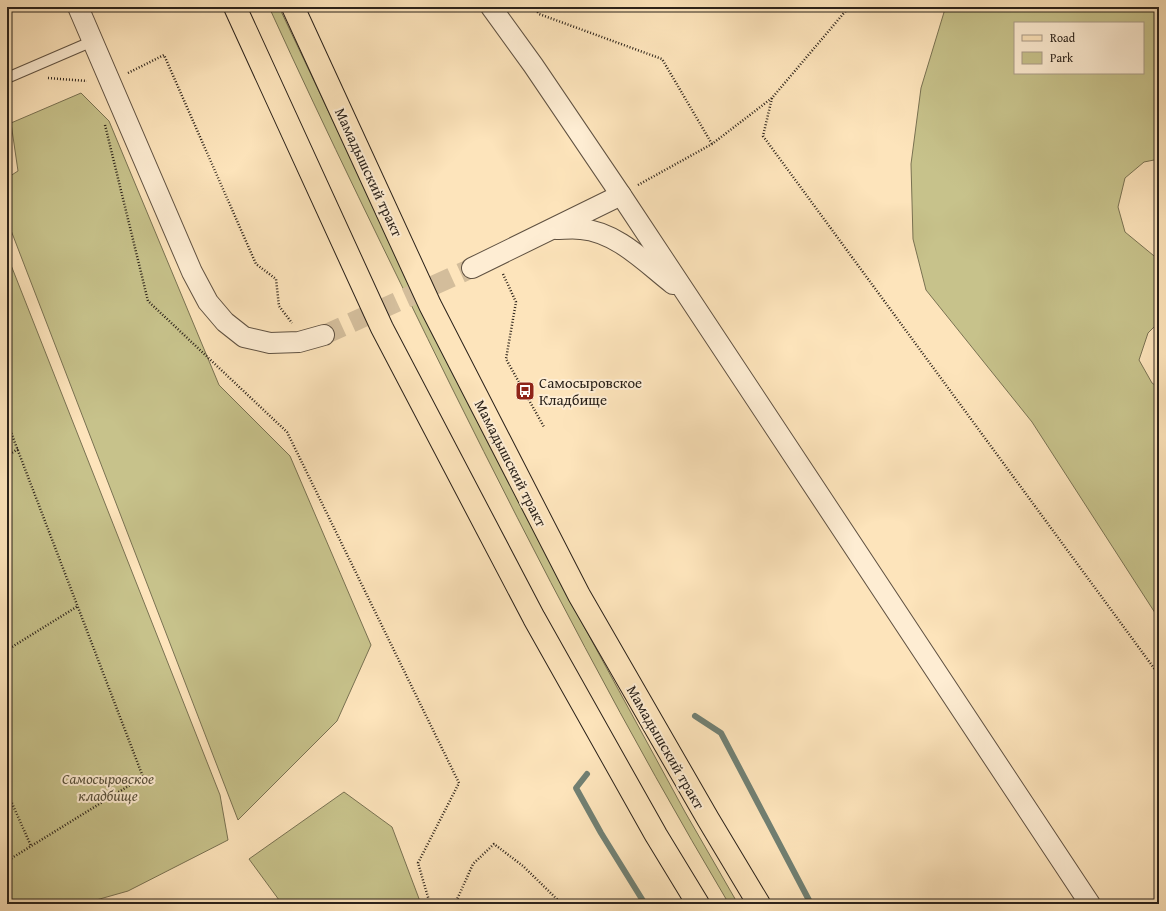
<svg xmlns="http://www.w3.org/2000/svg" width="1166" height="911" font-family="'Gentium Book Plus',serif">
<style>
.green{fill:#c7c28b;stroke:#797252;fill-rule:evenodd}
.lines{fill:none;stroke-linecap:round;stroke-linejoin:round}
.stream{stroke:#718073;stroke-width:6}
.minor-tunnel{stroke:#d3bd9b;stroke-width:20;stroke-dasharray:20 10;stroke-linecap:butt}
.service-casing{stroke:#605242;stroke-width:12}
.minor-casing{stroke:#605242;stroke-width:22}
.primary-casing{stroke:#2b221a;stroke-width:24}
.path{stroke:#2b221a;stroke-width:2.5;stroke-dasharray:1 2;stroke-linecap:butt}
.service{stroke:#feedd3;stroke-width:10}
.minor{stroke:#feedd3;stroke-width:20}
.primary{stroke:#fde4bb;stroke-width:22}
.labels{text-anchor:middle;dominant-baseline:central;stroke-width:4;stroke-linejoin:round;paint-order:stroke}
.street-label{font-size:15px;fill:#2b221a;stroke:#feedd3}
.poi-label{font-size:15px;fill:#2b221a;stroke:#feedd3;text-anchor:start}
.park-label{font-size:15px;font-style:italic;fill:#5a523c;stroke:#feedd3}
</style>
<rect width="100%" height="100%" fill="#fde4bb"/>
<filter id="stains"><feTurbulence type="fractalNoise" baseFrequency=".005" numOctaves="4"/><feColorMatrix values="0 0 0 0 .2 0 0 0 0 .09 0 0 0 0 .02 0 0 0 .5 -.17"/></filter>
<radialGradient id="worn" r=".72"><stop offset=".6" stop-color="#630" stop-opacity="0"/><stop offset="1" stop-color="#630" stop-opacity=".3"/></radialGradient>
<g class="green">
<path d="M269 7H279L398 258 581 621 685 812 738 904H729C629 736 538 561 451 386 389 260 327 134 269 7Z"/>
<path d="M946 7H1159V159L1144 162 1125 178 1118 207 1125 232 1159 260V322L1148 333 1139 360 1152 383 1159 388V619L1032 422 926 290 913 239 911 164 921 88 945 9ZM1015 23H1143V73H1015Z"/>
<polygon points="81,93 109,121 219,385 290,456 371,645 337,721 238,820 7,220 7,178 18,171 11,123"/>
<polygon points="7,255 220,795 228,840 128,891 82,904 7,904"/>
<polygon points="344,792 392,827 421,904 282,904 249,859"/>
</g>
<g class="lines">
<g class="stream">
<polyline points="695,716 721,733 811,904"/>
<polyline points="587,774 576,788 601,833 645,904"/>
</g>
<polyline class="minor-tunnel" points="324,335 472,268"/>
<defs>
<polyline id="service" points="7,78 93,41"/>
<g id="minor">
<polyline points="78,7 192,272 208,302 225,322 244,337 270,343 299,342 324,335"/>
<polyline points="491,7 533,65 621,195 1090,904"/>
<path d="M556 229C564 229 573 228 581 229 617 232 646 263 673 284"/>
<polyline points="472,268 621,195"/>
</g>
<g id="primary">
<polyline points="235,7 382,328 534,618 656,835 698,904"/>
<polyline points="293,7 430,305 579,595 708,819 759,904"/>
</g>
</defs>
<use href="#service" class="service-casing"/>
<use href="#minor" class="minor-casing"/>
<use href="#primary" class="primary-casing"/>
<g class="path">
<polyline points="534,7 539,14 662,59 712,144"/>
<polyline points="128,73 164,55 256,264 276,279 279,306 292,323"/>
<polyline points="48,78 87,81"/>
<polyline points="772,98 763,136 1159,675"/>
<polyline points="105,125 148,301 287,432 459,783 418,863 430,904"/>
<polyline points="638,185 712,144 772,98 849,7"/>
<polyline points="503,274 516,302 506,359 544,427"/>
<polyline points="7,422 143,777 7,861"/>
<polyline points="7,456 18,449"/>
<polyline points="7,650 78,606"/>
<polyline points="7,792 31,846"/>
<polyline points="455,904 473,864 494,844 523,866 562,904"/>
</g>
<use href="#service" class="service"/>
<use href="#minor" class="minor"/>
<use href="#primary" class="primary"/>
</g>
<defs>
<symbol id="bus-square" viewBox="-11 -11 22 22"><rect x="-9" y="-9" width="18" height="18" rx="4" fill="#8f2418" stroke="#feedd3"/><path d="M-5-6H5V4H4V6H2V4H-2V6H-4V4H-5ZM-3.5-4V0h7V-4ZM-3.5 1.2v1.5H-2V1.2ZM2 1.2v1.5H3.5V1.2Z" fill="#fff"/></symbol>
</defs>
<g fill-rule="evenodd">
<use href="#bus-square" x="514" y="380" width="22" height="22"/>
</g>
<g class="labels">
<g class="street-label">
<text transform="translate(369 172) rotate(65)">Мамадышский тракт</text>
<text transform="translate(511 463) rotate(63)">Мамадышский тракт</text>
<text transform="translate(666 747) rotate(60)">Мамадышский тракт</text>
</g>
<g class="poi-label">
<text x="539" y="382">Самосыровское<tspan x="539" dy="17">Кладбище</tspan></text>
</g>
<g class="park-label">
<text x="108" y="778">Самосыровское<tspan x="108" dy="17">кладбище</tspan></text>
</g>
</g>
<rect width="1166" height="911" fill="none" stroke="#fde4bb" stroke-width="24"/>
<rect x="8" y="8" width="1150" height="895" fill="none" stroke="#2b221a" stroke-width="2"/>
<rect x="12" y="12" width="1142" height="887" fill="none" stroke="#2b221a"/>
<rect x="1014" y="22" width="130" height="52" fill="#feedd3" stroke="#aa9c89"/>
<rect x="1022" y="35" width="20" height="6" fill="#fde4bb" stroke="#aa9c89"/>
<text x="1050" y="42" font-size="12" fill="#2b221a">Road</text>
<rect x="1022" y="52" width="20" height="12" fill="#c7c28b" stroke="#aa9c89"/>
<text x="1050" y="62" font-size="12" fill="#2b221a">Park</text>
<rect width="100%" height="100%" filter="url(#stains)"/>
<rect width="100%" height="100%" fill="url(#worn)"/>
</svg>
